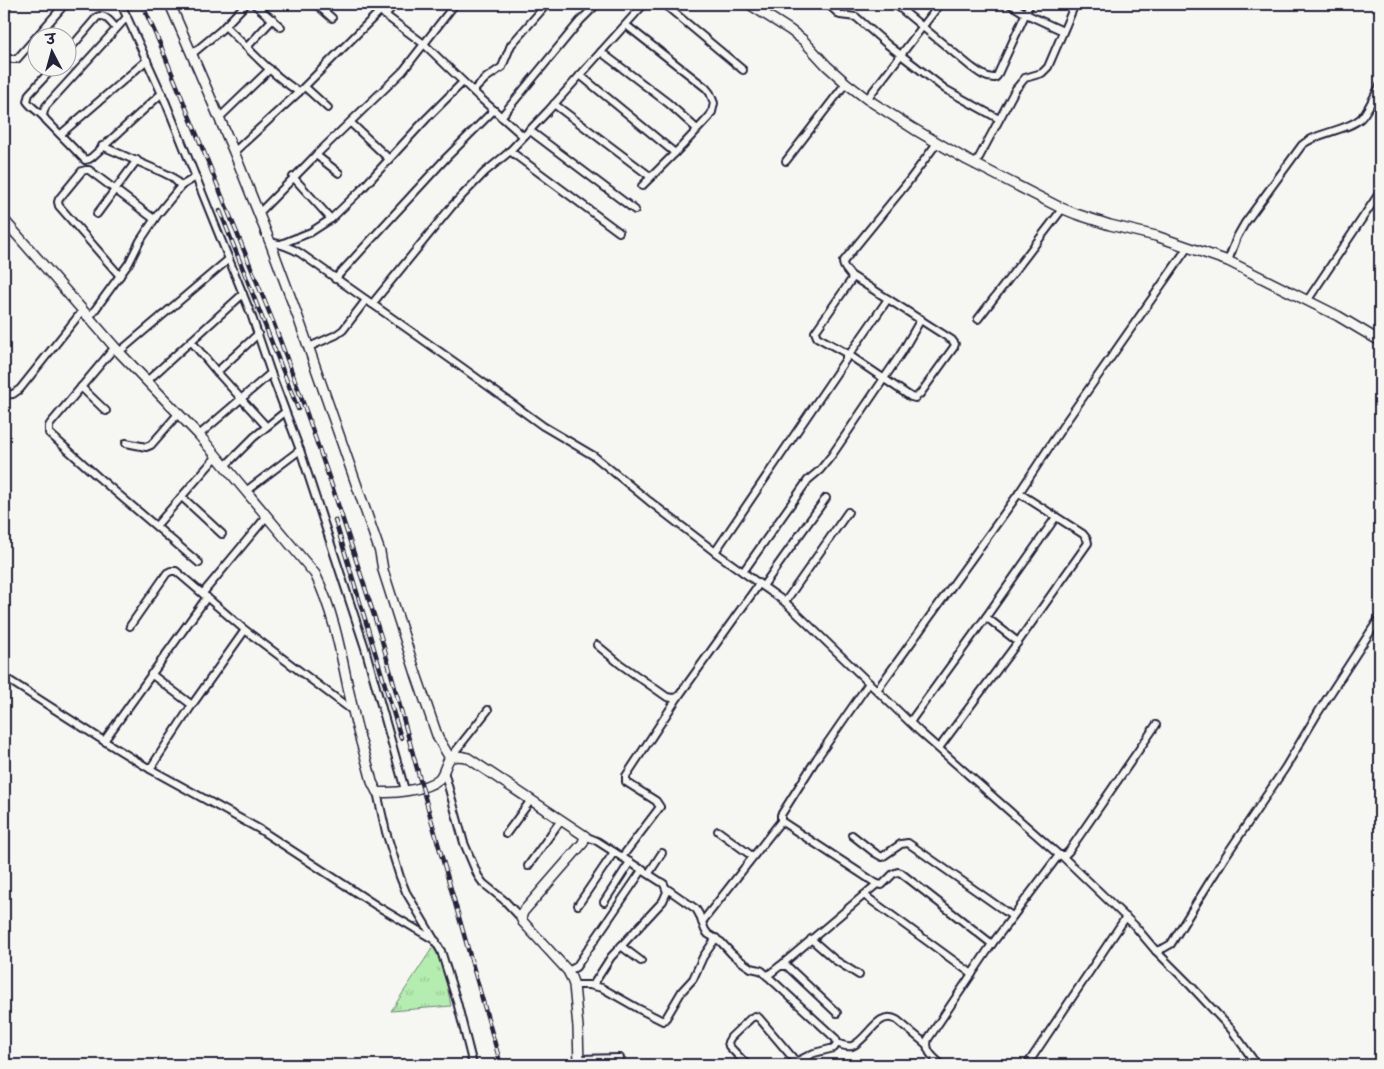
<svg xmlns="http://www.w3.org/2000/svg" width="1384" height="1069" font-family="Sriracha,'Playpen Sans Deva',sans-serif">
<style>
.grass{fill:url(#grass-tufts);stroke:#6c8775}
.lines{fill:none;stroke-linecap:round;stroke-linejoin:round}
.street-casing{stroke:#22223b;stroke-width:10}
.secondary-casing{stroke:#22223b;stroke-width:12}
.street{stroke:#f6f6f2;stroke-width:6}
.secondary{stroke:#f6f6f2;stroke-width:9}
.rail-casing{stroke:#22223b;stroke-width:4.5}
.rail{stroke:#f6f6f2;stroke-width:2.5;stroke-dasharray:8;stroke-linecap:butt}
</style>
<defs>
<pattern id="grass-tufts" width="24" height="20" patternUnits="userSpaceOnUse" patternTransform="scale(1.25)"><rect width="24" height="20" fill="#b5ecaf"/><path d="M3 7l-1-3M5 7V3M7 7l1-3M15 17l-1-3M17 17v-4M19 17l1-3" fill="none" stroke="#9bca97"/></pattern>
</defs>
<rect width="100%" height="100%" fill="#f6f6f2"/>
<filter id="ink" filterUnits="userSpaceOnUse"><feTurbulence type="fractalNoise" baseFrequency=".02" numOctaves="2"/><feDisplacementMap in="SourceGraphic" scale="10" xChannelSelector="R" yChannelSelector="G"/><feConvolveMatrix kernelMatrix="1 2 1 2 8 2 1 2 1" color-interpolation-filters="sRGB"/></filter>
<g filter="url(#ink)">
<path class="grass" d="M433 947C444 963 447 986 451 1006L391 1011Z"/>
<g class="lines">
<defs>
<g id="street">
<polyline points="121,4 166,103 251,314 271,373 300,450 365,648 405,790"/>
<polyline points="254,4 281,27"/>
<polyline points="316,4 332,18"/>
<polyline points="373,4 385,15 424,44 478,96 523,136"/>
<polyline points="664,4 743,70"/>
<polyline points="828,4 840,15 856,17 888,45 945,89 999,119"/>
<path d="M895 4 970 66C977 71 986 79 995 78L997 76 1030 4"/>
<polyline points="1010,4 1026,14 1063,31"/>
<polyline points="4,9 9,4"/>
<polyline points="385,15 395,4"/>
<polyline points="626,25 706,88 710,93 714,103 712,112 709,117 682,146 642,186"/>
<path d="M225 26C249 49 272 75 299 92"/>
<polyline points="247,47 273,19"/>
<path d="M68 51 97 17C105 13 111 23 116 28"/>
<polyline points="601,52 668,103 697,129"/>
<polyline points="192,54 221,30 246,4"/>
<polyline points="4,55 9,59 17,59 65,4"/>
<path d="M53 68 29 94 27 101C32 109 41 112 46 120L85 160 89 159 92 157 162 93"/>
<polyline points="580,75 675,153"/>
<polyline points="305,87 328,108"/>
<polyline points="473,91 486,78 502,67 511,45 547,4"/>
<polyline points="867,99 940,4"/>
<polyline points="554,104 651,177"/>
<polyline points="43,115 44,111 46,106 127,17"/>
<polyline points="501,117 580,21 597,4"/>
<polyline points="219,118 270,69"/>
<polyline points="351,123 389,159"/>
<polyline points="529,130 635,210"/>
<polyline points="61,134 147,60"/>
<polyline points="102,146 164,173 172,177 181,186"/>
<polyline points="510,151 619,232"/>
<polyline points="234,152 299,92 380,11"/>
<polyline points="316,155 339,173"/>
<polyline points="786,161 846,83"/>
<polyline points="975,165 1015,90 1025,78 1042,73 1048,67 1075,4"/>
<polyline points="293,177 331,219"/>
<polyline points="97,214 137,160"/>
<polyline points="258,214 316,155 403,71 455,4"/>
<path d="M270 242C281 244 290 247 300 253L463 368 543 426 594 456 649 501 719 555 785 602 920 732 1059 855H1065L1069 851 1156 725"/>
<polyline points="281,244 311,232 331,219 360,191 427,118 463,82"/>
<path d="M1228 261 1237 237 1245 223 1302 145C1317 132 1346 131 1360 119 1367 113 1375 94 1380 86"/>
<polyline points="120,276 59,206 58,202 59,199 82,171 86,170 89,170 154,219"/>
<polyline points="335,279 446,158 494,110"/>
<polyline points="1307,301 1380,192"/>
<polyline points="372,304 452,206 485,172 508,153 548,111 644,4"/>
<polyline points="89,318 129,263 140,241 158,214 181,186 196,177"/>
<polyline points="978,319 1063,208"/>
<polyline points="191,341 217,372 266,426"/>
<polyline points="115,347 51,423 49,426 49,433 98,477 199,563"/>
<polyline points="309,347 336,335 343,330 366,300"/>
<polyline points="119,352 229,259"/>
<polyline points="846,353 911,397 915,398 920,394 954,347 955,344 952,340 852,276"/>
<polyline points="849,355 888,299"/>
<polyline points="217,372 258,334"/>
<polyline points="147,381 243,294"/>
<polyline points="81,387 106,411"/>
<polyline points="4,395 13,394 20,389 83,310"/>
<polyline points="199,435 271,373"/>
<polyline points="126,443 146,447 151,445 178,414"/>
<polyline points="225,466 254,437 285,412"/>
<polyline points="246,491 300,450"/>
<polyline points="182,497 222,534"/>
<polyline points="156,526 217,456"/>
<path d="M715 552 846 359V353L817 337 815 332 852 279C851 272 843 270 843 262L908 182 937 143"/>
<polyline points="743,572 808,480 820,470 832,455 902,352 921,319"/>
<polyline points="763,586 826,498"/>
<polyline points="203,593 267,516"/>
<polyline points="785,602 848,512"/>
<polyline points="986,617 1018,642"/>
<polyline points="130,626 167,573 171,571 176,571 245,630 353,711"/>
<polyline points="597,645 620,664 667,697 672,698 678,697 759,584"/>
<polyline points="151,674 192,705"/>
<polyline points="4,677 104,741 150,769 259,829 377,906 436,941"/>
<polyline points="869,683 817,758 781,815 781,821 877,884 882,885 893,874 898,872 901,873 992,944"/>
<polyline points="877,690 1019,493 1065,423 1188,247"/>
<polyline points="910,722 986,617 1056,517"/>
<polyline points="104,741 207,597"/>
<polyline points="939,748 1018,642 1088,543 1087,539 1083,534 1019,493"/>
<polyline points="450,758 488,710"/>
<polyline points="150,769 192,705 245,630"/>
<polyline points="444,771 464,843 478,876 483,883 505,901 521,918"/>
<polyline points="377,792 386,832 400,877 406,892 441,951 457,1002 473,1065"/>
<polyline points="718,831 752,856"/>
<polyline points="506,834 531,800"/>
<polyline points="852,835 875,853 882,857 901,844 908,843 1012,916"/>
<polyline points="585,836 597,841 664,884 667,892 663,901 611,957 593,985"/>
<polyline points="1062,856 1134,925 1156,951 1191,986 1231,1029 1257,1065"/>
<polyline points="622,857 660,807 656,801 626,782 626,776 678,697"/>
<polyline points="528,866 561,820"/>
<polyline points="649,873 662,853"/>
<polyline points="666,888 696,909 699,914 705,930 708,934 721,942 732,954 745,964 751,968 760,970 762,971 836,1039 837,1043 834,1048 814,1053 790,1065"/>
<polyline points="864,895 972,974"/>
<polyline points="604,902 630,862"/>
<polyline points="578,905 614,852"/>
<polyline points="702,922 781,821"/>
<polyline points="811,939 835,960 859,975"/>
<polyline points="621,946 641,961"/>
<polyline points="1156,951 1164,948 1171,944 1225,857 1285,768 1319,711 1380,617"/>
<polyline points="780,966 877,884"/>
<polyline points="568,971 576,967 643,869"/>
<polyline points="767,976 780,966 787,966 837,1013"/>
<polyline points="574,985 589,985 602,988 639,1009 663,1021 666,1018 682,991 693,979 703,957 716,938"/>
<path d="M837 1043C841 1045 847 1047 852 1046 868 1040 878 1009 897 1020L926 1044"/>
<polyline points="579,1059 620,1058"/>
<polyline points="747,1065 729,1046 728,1042 731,1037 751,1018 755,1016 759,1018 798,1064"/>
<path d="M942 1065C934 1058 924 1051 928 1039L992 944 1059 855"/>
<polyline points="1027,1065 1126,917"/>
</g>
<g id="secondary">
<polyline points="170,4 234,152 270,242 299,320 380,552 383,570 416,674 438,738 450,758"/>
<polyline points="749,4 790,30 803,40 827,66 846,83 867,99 914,129 967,160 1059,207 1076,214 1110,225 1156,236 1228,261 1338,316 1380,341"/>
<path d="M4 220 119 352 199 435 315 574C337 618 343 668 354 715 359 738 367 760 372 782L377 792C393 794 426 790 439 779 445 773 445 764 450 758 457 755 462 756 468 758L585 836 583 843 523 912 521 918 523 922 568 971 571 977 574 985 578 1027 579 1065"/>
</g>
</defs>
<use href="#street" class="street-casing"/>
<use href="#secondary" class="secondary-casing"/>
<use href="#street" class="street"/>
<use href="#secondary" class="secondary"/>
<defs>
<g id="rail">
<polyline points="142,4 160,44 274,324 300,394 333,489 381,637 422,787 501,1065"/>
<polyline points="220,211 298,409"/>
<polyline points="335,520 401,738"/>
</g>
</defs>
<use href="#rail" class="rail-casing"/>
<use href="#rail" class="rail"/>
</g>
</g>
<rect width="1384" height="1069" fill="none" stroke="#f6f6f2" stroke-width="20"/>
<rect x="10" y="10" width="1364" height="1049" fill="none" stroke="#22223b" stroke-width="2" filter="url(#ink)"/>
<g transform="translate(52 52) rotate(354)"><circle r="24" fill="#f6f6f2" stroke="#a1a1a9"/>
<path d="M0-4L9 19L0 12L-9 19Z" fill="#22223b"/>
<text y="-8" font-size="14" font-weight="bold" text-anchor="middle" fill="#22223b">उ</text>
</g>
</svg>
